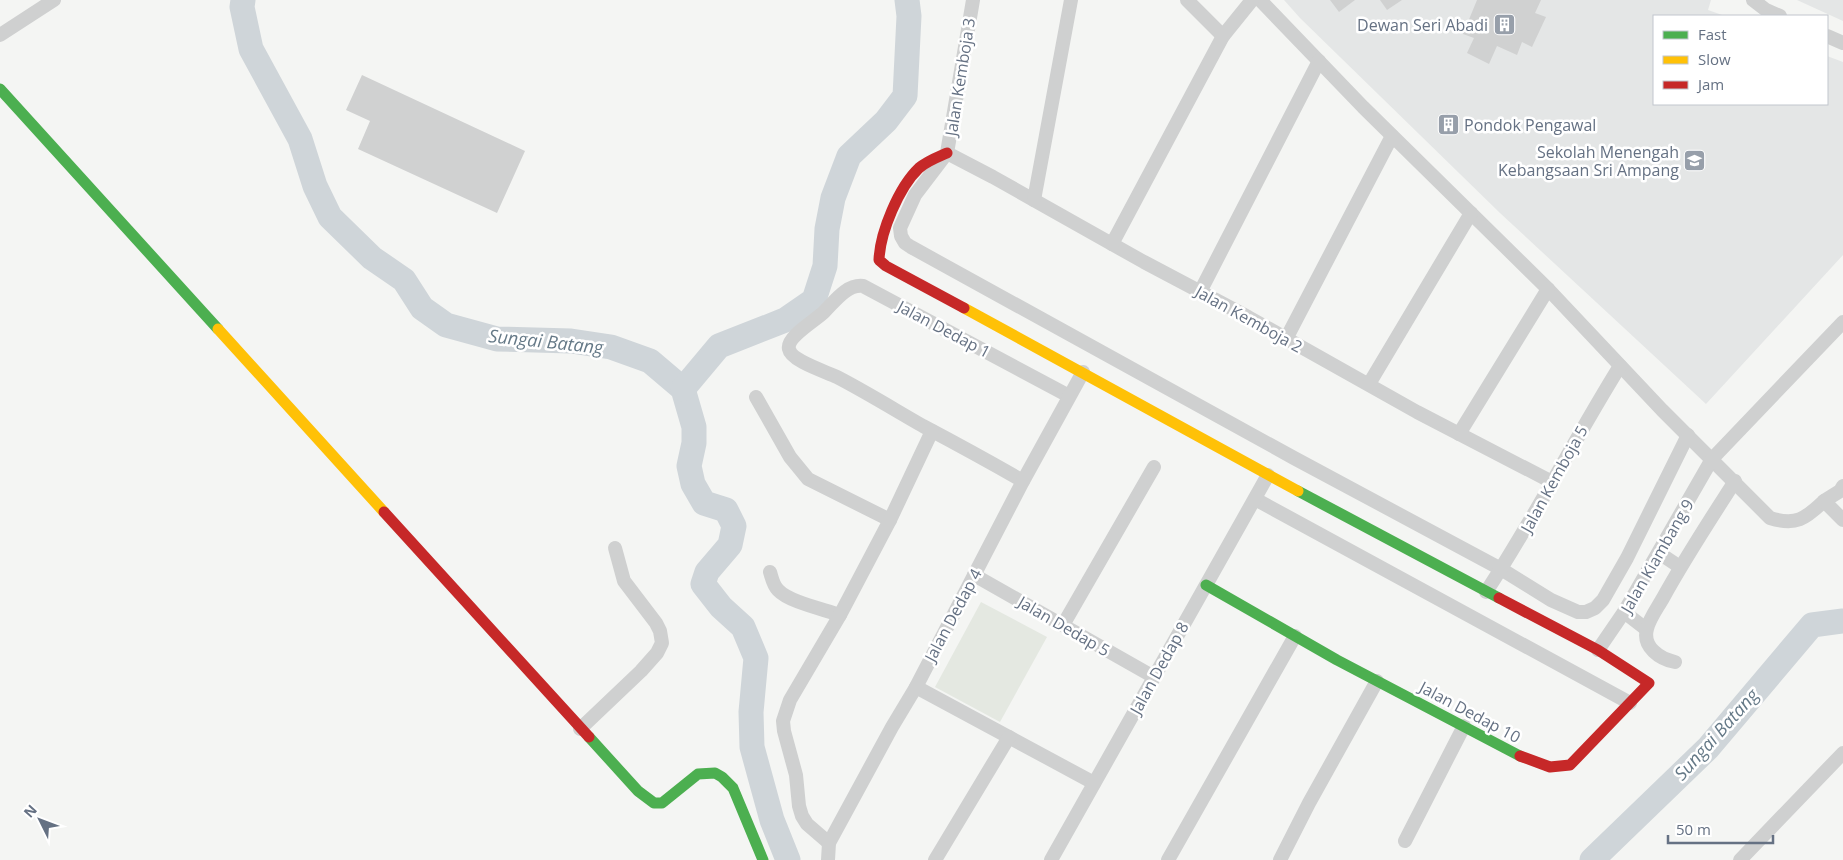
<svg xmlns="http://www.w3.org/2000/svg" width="1843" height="860" font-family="'Open Sans',sans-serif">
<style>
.built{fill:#e4e6e6}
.green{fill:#e4e8e1}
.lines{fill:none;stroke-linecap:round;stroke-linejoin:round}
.river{stroke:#cfd5d9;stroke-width:25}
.building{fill:#d0d1d1}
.street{stroke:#cfd0d0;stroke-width:14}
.fast{stroke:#4caf50;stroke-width:11}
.slow{stroke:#ffc107;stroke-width:11}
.jam{stroke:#c62828;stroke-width:11}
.labels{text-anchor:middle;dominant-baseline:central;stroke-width:5;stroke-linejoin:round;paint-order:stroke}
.poi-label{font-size:16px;fill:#657183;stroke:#fff;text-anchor:end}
.street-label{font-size:16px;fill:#657183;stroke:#fff}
.water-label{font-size:18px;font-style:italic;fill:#657987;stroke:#fff}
</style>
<rect width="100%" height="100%" fill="#f4f5f3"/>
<g class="built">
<polygon points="1284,0 1711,0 1708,10 1725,16 1654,16 1654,104 1827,104 1827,56 1843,62 1843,255 1706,404 1500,213 1300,18"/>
<polygon points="1797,0 1843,0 1843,21"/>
</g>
<polygon class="green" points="981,602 1047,637 1000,722 935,687"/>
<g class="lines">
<g class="river">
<polyline points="243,0 242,7 251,49 300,139 315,186 330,217 372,258 404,280 422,308 446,325 497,339 571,341 611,347 650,361 683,389 694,427 694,443 689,466 693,484 704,503 726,510 734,526 730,545 707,572 703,584 721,607 743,627 756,658 751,712 752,747 772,820 788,860"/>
<polyline points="683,389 719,346 785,320 814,300 825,266 827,229 833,198 849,156 886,121 905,96 909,16 907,0"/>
<polyline points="1592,860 1708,748 1812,625 1843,621"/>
</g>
</g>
<g class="building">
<polygon points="1330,0 1355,0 1339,12"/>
<polygon points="1380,0 1402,0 1387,10"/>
<polygon points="1477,0 1541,0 1535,13 1546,17 1532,47 1522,42 1517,55 1497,46 1489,64 1467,53 1474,38 1463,34"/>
<polygon points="362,75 525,151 497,213 358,149 370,121 346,110"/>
<polygon points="1447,113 1456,121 1448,129 1440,121"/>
</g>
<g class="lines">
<g class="street">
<polyline points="973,0 947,153 915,195 900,228 901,236 905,243 911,247 1294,458 1501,569 1551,600 1578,612 1586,612 1595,608 1603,600 1627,558 1688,435"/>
<polyline points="1187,0 1223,36"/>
<path d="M1260 0 1363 107 1548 289 1662 410 1770 518C1796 526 1805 519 1824 501"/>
<polyline points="1753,0 1766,10 1780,16"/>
<polyline points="0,35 54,0"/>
<polyline points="1827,36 1843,43"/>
<polyline points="947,153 993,177 1144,262 1248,317 1417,412 1552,482"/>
<polyline points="1034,200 1071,0"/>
<polyline points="1112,244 1223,36 1252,0"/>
<polyline points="1200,292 1319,61"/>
<polyline points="1286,339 1392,136"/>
<polyline points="1369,384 1471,213"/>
<polyline points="756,397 790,457 808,479 890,520"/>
<polyline points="1459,434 1548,289"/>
<path d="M1023 481C990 462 957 444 923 426 895 410 866 392 837 377 827 372 791 361 789 349 786 337 816 320 824 312 835 301 847 284 863 286L1069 396"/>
<polyline points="1843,486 1840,491 1824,501 1843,520"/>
<polyline points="1255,499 1630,703"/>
<polyline points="1659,553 1680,567"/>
<path d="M770 572C772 578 773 585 778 590 789 602 823 609 840 615"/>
<polyline points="974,575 1154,677"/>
<path d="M1486 592C1534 519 1574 440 1620 366"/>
<polyline points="1624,612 1646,629"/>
<polyline points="1063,625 1154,467"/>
<polyline points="1598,650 1624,612 1712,459 1843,322"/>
<path d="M1675 662C1660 659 1642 647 1647 629 1649 619 1658 607 1663 598 1685 558 1710 520 1735 481"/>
<polyline points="916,687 1094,783"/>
<polyline points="580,729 641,671 657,653 662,643 660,631 656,623 624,581 615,548"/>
<polyline points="1405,841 1464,726"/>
<polyline points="829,843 807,824 802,816 799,806 796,775 784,731 783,721 790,700 840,615 890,520 932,431"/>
<polyline points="828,860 829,843 892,727 916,687 1023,481 1083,372"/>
<polyline points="935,860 1009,737"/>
<polyline points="1051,860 1268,475"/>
<polyline points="1168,860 1295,636"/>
<polyline points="1280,860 1309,803 1377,681"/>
<polyline points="1740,860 1843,753"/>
</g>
<g class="fast">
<polyline points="0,89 218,329"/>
<polyline points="1298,491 1499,598"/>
<polyline points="1206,585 1337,660 1520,756"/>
<polyline points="589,737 638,791 654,803 662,803 698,774 715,773 722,777 733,788 763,860"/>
</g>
<g class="slow">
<polyline points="964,308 1298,491"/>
<polyline points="218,329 384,512"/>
</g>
<g class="jam">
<path d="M947 153C938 157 927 161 919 168 899 187 880 232 879 260L886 266 964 308"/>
<polyline points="384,512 589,737"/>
<polyline points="1499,598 1598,650 1649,683 1570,765 1550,767 1520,756"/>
</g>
</g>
<defs>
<symbol id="building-square" viewBox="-11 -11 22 22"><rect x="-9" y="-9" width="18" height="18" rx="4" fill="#979faa" stroke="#fff"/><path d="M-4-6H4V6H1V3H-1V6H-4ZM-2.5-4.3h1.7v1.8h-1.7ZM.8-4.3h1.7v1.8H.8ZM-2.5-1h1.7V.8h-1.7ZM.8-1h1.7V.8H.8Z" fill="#fff"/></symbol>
<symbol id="school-square" viewBox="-11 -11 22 22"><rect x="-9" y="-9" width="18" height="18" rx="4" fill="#979faa" stroke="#fff"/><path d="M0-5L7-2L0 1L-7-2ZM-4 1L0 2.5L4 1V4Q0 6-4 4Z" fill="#fff"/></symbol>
</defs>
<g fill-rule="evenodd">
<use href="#building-square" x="1492" y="12" width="25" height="25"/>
<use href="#building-square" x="1436" y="112" width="25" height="25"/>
<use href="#school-square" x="1682" y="148" width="25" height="25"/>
</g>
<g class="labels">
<g class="poi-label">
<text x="1488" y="25">Dewan Seri Abadi</text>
<text x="1464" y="125" text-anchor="start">Pondok Pengawal</text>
<text x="1679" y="152">Sekolah Menengah<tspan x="1679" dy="18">Kebangsaan Sri Ampang</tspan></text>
</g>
<g class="street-label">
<text transform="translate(960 77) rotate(-81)">Jalan Kemboja 3</text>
<text transform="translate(1249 319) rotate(29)">Jalan Kemboja 2</text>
<text transform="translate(944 329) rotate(28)">Jalan Dedap 1</text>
<text transform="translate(1554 479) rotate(-61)">Jalan Kemboja 5</text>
<text transform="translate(1657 556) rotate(-60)">Jalan Kiambang 9</text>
<text transform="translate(953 615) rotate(-62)">Jalan Dedap 4</text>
<text transform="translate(1064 626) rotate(30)">Jalan Dedap 5</text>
<text transform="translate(1159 668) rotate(-61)">Jalan Dedap 8</text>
<text transform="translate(1470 712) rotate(28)">Jalan Dedap 10</text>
</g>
<g class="water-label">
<text transform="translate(546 341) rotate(6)">Sungai Batang</text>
<text transform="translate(1716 734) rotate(-48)">Sungai Batang</text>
</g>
</g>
<rect x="1653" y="15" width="175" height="90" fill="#ffffff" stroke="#c1c6cd"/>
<rect x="1663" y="31" width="25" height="8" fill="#4caf50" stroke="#c1c6cd"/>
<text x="1698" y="40" font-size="15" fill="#657183">Fast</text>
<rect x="1663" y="56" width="25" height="8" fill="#ffc107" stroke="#c1c6cd"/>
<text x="1698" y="65" font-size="15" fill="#657183">Slow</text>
<rect x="1663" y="81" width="25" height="8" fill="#c62828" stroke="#c1c6cd"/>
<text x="1698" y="90" font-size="15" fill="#657183">Jam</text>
<g transform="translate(40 820) rotate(312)" stroke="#ffffff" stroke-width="4" paint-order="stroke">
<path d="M0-4L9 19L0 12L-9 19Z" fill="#657183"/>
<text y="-8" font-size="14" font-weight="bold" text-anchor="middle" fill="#657183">N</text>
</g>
<path d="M1668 835v8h105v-8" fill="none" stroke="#657183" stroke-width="2.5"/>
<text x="1676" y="835" font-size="15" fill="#657183" stroke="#ffffff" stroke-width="4" paint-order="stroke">50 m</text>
</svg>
